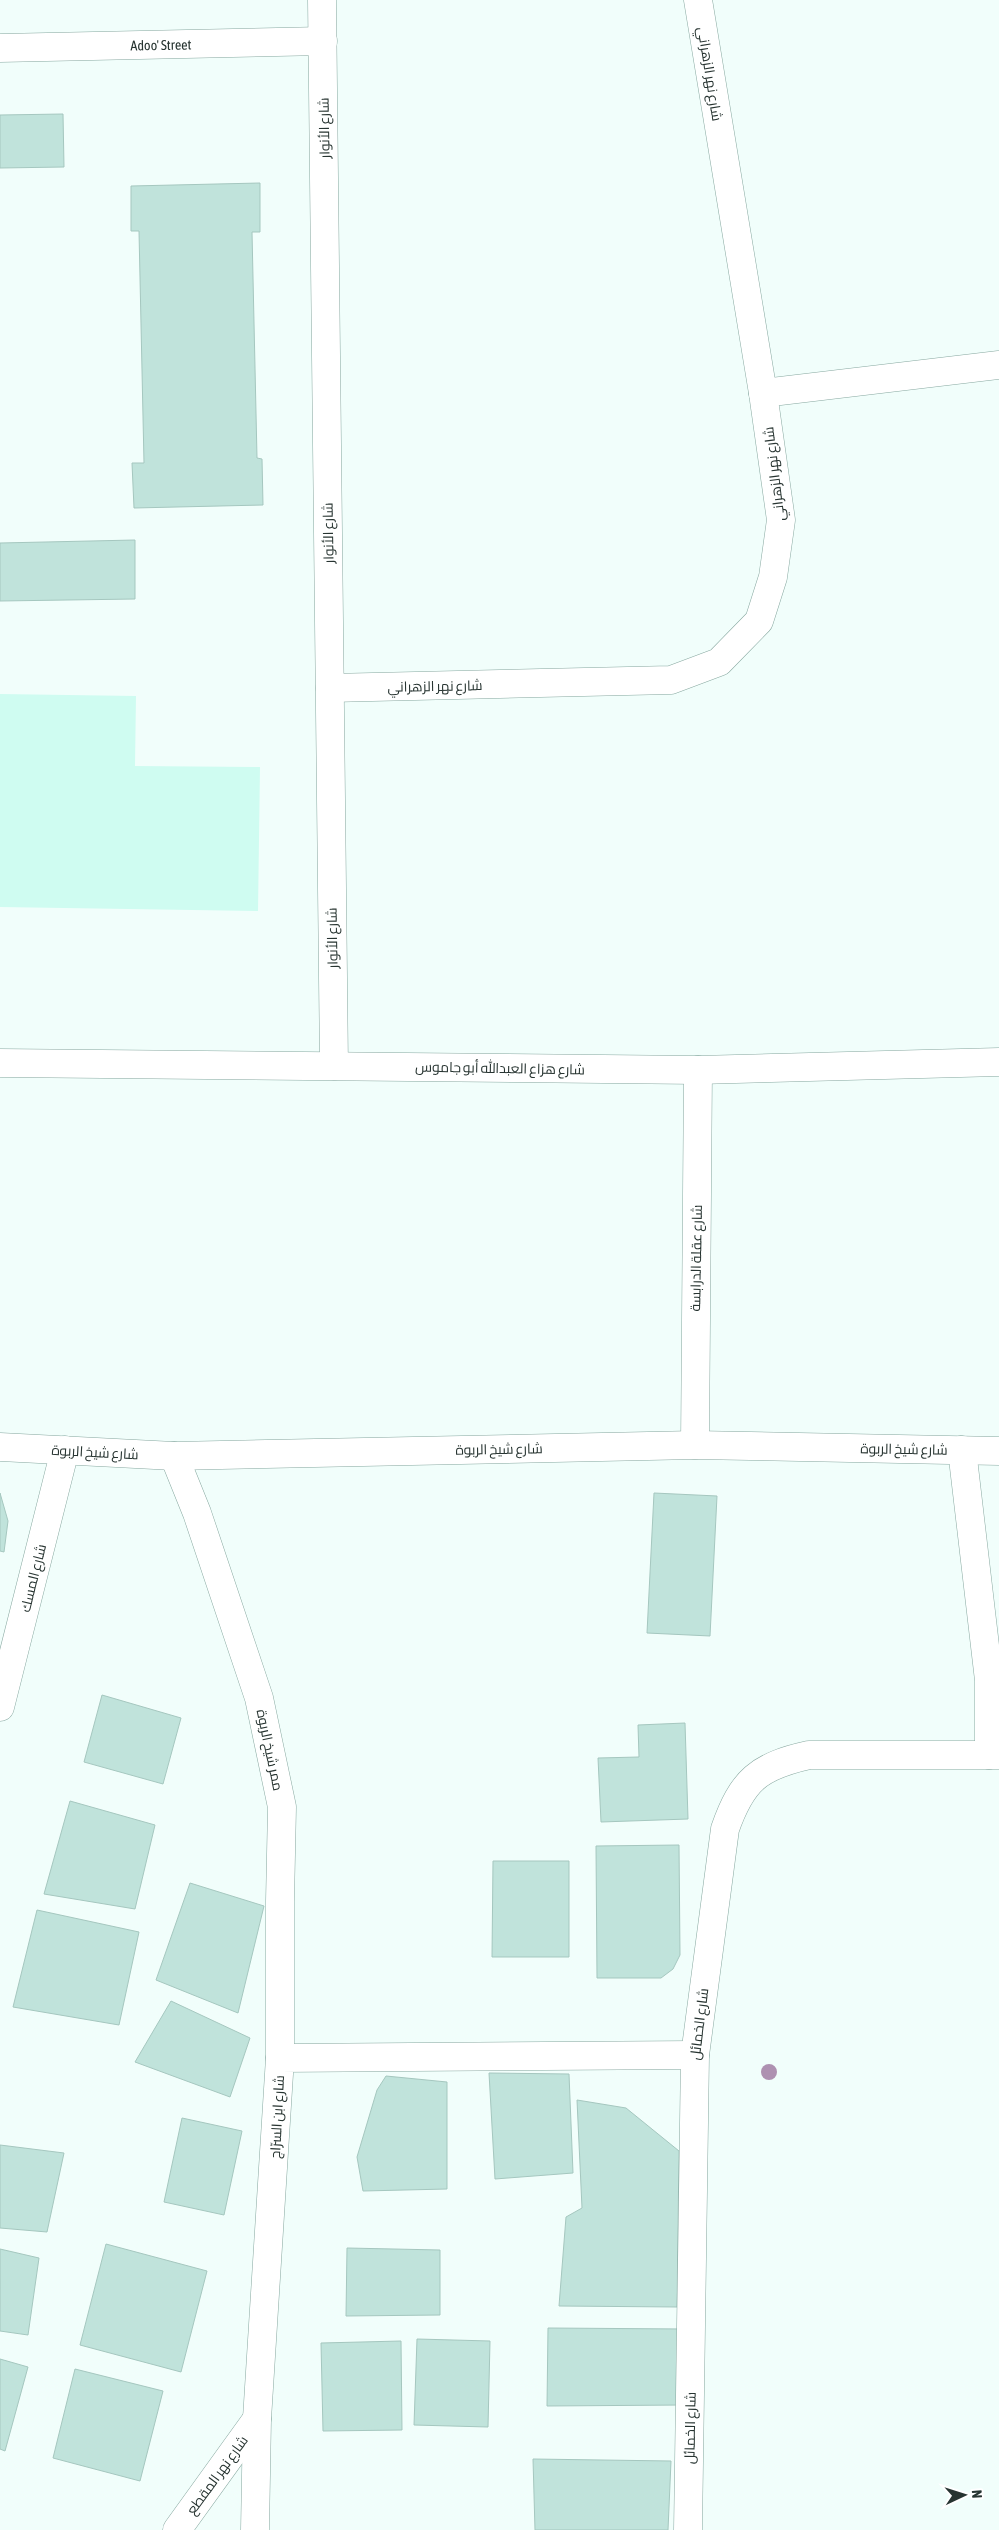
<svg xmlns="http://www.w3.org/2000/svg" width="999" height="2530" font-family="'Asap Condensed',Cairo,sans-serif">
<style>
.built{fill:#cffcf1}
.building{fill:#c0e3db;stroke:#a5c7bf}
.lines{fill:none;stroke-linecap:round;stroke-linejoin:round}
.minor-casing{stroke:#87a8a0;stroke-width:29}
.tertiary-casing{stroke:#87a8a0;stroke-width:29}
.minor{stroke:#fff;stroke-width:28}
.tertiary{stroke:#fff;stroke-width:28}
.tree{fill:#ae91b1}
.labels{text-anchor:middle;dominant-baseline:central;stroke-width:4;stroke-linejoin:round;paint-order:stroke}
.street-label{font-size:14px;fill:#273431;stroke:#fff}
</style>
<rect width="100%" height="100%" fill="#f1fefb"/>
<polygon class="built" points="0,694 136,696 135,766 260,767 258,911 0,907"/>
<g class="building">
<polygon points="63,114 64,167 0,168 0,115"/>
<polygon points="260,183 260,232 252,232 257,458 262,459 263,505 134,508 132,463 144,463 139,231 131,231 131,186"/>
<polygon points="135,540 135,599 0,601 0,543"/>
<polygon points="0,1493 8,1521 4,1552 0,1551"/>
<polygon points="654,1493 717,1496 710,1636 647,1633"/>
<polygon points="102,1695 181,1718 163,1784 84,1762"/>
<polygon points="685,1723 688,1819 601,1822 598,1758 639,1757 638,1725"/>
<polygon points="70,1801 155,1825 135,1909 44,1894"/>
<polygon points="679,1845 680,1955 673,1969 661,1978 597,1978 596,1846"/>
<polygon points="493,1861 569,1861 569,1957 492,1957"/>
<polygon points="190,1883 264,1906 238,2013 156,1980"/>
<polygon points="37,1910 139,1932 119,2025 13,2007"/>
<polygon points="171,2001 250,2038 230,2097 135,2062"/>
<polygon points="489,2073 569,2074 573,2173 495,2179"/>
<polygon points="386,2076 447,2082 447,2189 363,2191 357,2157 377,2090"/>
<polygon points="577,2100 626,2108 679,2151 677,2307 559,2306 566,2217 582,2208"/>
<polygon points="182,2118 242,2131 224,2215 164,2202"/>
<polygon points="0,2145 64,2153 47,2232 0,2228"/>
<polygon points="106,2244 207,2271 181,2372 80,2345"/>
<polygon points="347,2248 440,2250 440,2315 346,2316"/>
<polygon points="0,2249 39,2258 28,2335 0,2331"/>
<polygon points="548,2328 685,2329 683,2405 547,2406"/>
<polygon points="417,2339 490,2341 488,2427 414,2425"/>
<polygon points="401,2341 402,2430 323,2431 321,2343"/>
<polygon points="0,2359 28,2367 5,2451 0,2449"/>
<polygon points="75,2369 163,2391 140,2481 53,2458"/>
<polygon points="533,2459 671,2461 668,2530 535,2530"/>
</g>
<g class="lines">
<defs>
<g id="minor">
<polyline points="322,0 334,1066"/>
<polyline points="0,48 323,41"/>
<polyline points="763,393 999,365"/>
<polyline points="330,688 671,680 719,662 759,621 773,577 781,520 763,393 698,0"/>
<polyline points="0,1063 698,1070 999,1062"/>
<polyline points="695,1445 698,1070"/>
<polyline points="962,1450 989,1680 989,1755"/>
<polyline points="174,1456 197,1513 259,1698 282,1807 280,1901 280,2058"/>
<polyline points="0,1707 65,1450"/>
<polyline points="177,2530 257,2419"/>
<polyline points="255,2530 257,2419 280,2058 695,2055"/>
<path d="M688 2530 695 2055 725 1829C742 1780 759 1766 809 1755H999"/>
</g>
<polyline id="tertiary" points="0,1447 174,1456 695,1445 999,1451"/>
</defs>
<use href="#minor" class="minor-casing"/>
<use href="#tertiary" class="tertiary-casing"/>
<use href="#minor" class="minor"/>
<use href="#tertiary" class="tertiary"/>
</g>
<circle class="tree" cx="769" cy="2072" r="8"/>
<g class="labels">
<g class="street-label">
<text transform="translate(161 45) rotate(-1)">Adoo' Street</text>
<text transform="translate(710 74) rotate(81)">شارع نهر الزهراني</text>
<text transform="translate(324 128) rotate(-91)">شارع الأنوار</text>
<text transform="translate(774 474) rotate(-97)">شارع نهر الزهراني</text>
<text transform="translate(328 533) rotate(-91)">شارع الأنوار</text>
<text transform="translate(435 686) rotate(-1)">شارع نهر الزهراني</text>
<text transform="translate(332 938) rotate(-91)">شارع الأنوار</text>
<text transform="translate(500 1068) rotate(1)">شارع هزاع العبدالله أبو جاموس</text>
<text transform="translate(696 1258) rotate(-89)">شارع عقلة الدرابسة</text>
<text transform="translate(499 1449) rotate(-1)">شارع شيخ الربوة</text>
<text transform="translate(904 1449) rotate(1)">شارع شيخ الربوة</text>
<text transform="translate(95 1452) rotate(3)">شارع شيخ الربوة</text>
<text transform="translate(33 1578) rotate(-76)">شارع المسك</text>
<text transform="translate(270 1750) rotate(78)">ممر شيخ الربوة</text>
<text transform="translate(699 2024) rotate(-83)">شارع الخمائل</text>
<text transform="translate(277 2117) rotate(-87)">شارع ابن السرّاج</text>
<text transform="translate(690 2428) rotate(-89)">شارع الخمائل</text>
<text transform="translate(217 2475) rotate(-54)">شارع نهر المقطع</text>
</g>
</g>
<g transform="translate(964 2495) rotate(86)" stroke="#ffffff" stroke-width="4" paint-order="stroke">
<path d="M0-4L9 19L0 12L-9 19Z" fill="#273431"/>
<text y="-8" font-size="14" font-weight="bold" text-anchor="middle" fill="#273431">N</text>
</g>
</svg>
